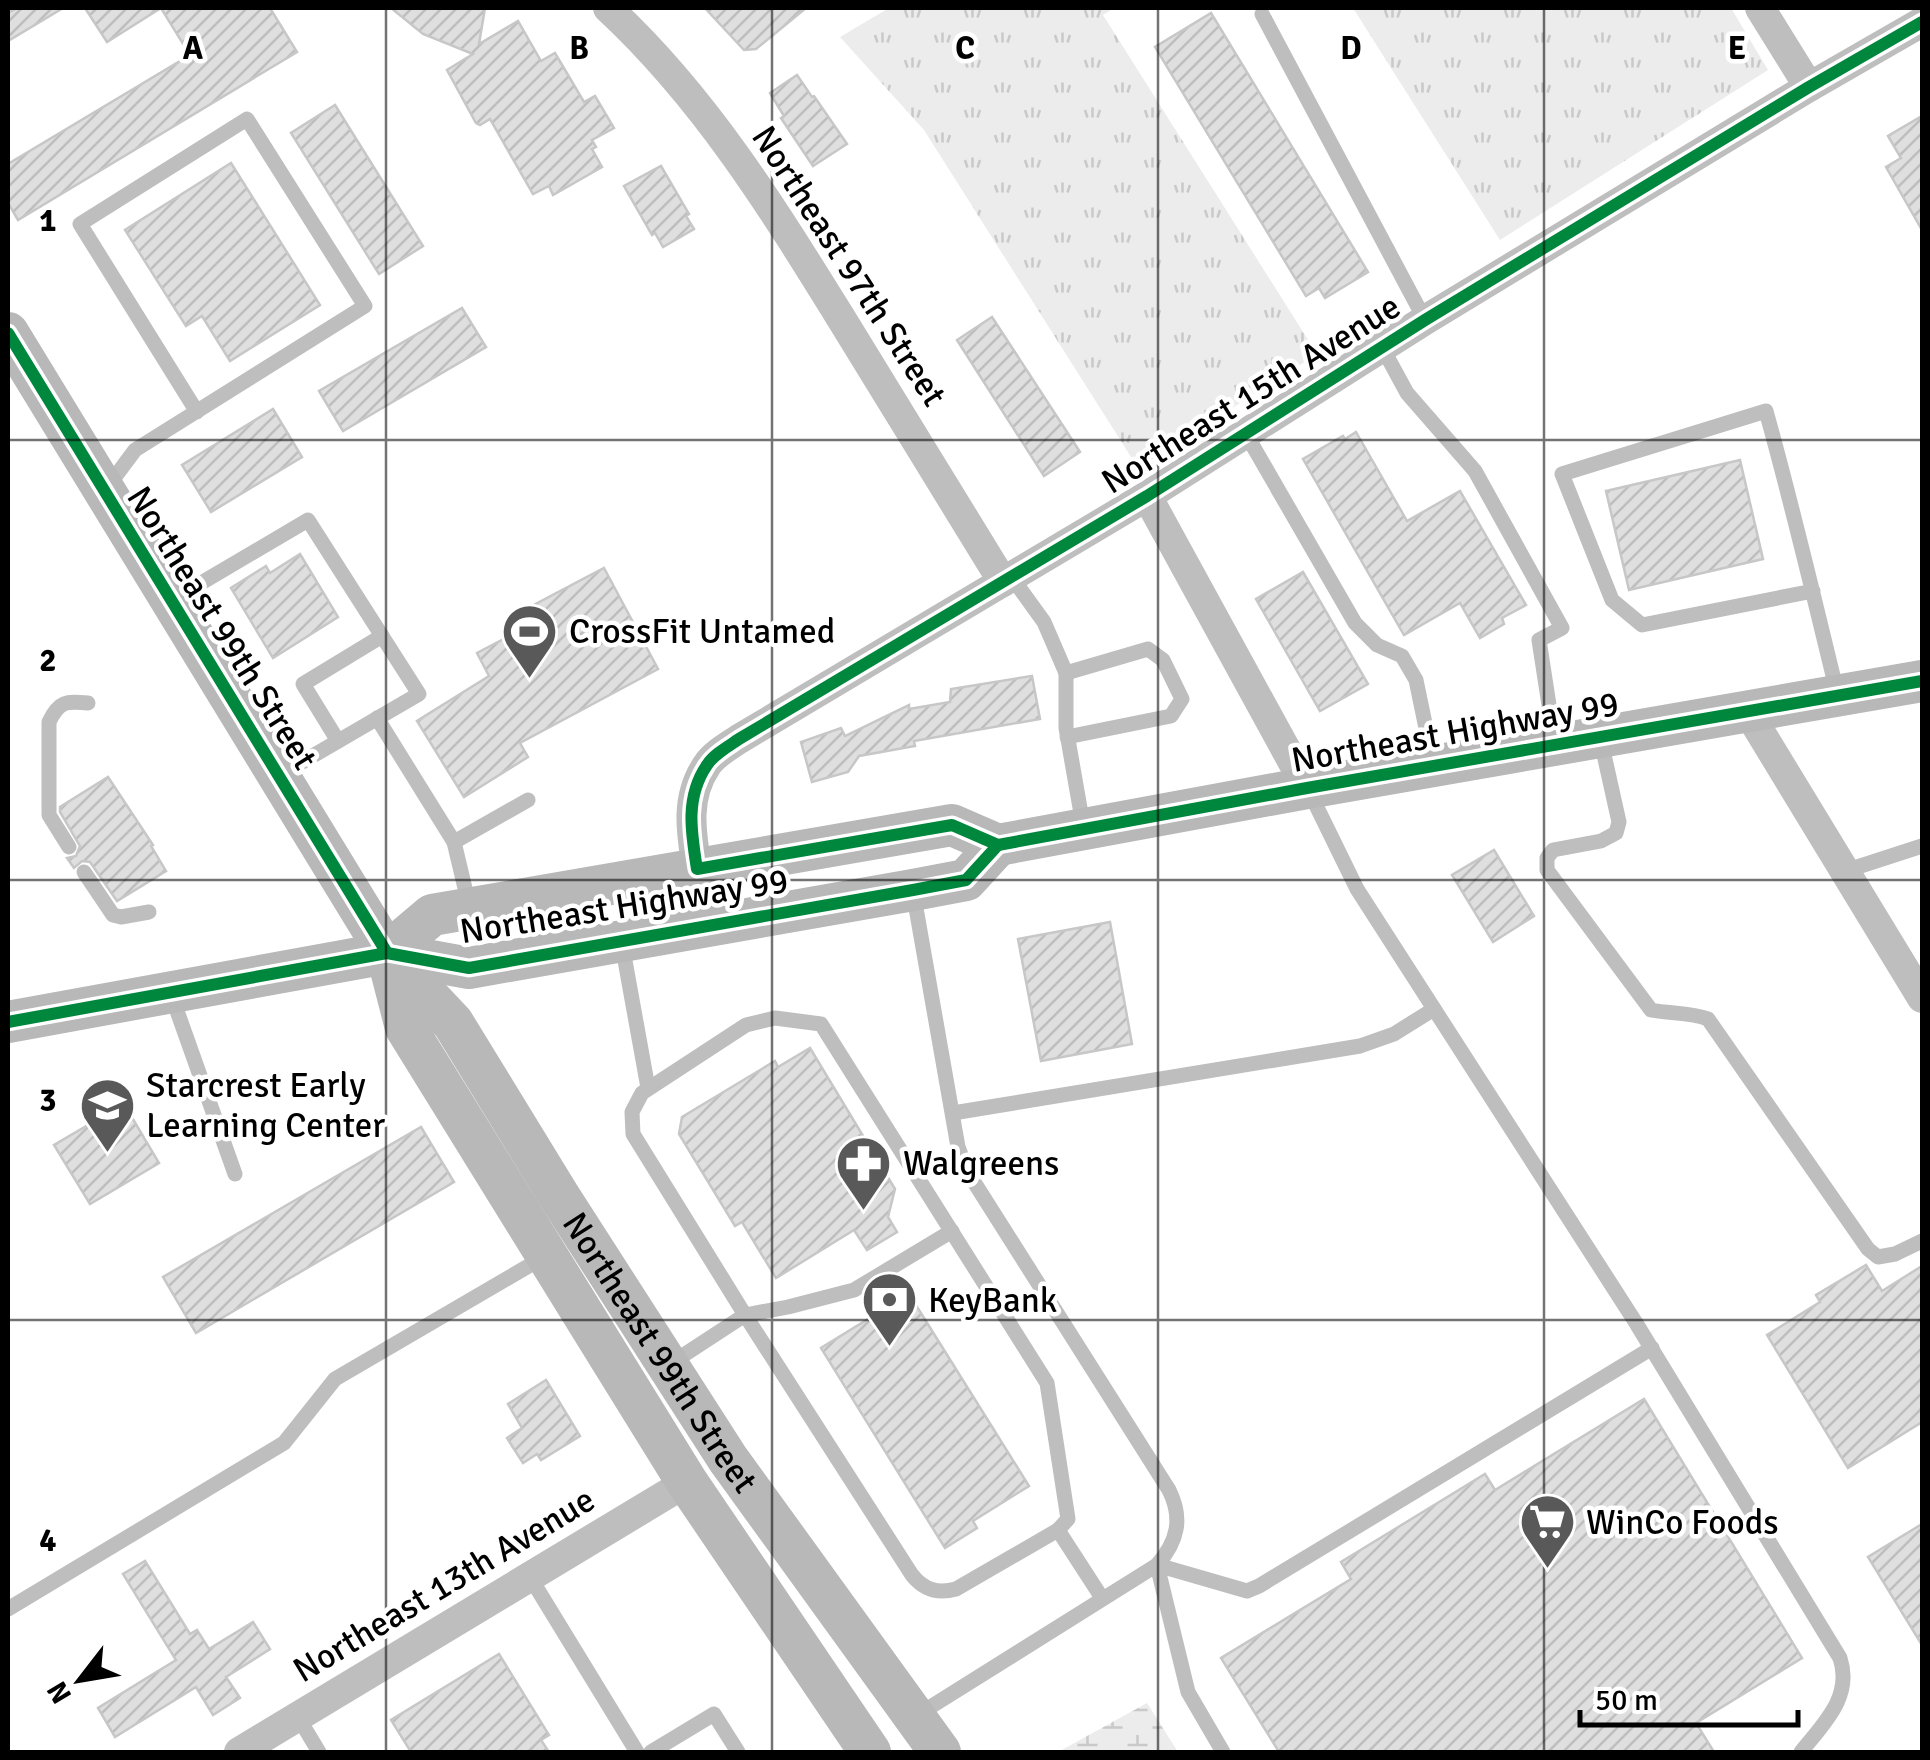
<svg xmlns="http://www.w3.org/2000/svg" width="1930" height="1760" font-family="Signika,sans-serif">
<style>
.grass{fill:url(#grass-tufts)}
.wetland{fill:url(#wetland-marsh)}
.building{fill:url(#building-hatch);stroke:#c7c7c7;stroke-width:2.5}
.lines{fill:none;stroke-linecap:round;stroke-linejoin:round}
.service{stroke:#bebebe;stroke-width:15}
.minor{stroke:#bebebe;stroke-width:30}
.secondary{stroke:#b8b8b8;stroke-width:42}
.cycleway-casing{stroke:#fff;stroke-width:19}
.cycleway{stroke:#00873e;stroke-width:12}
.grid{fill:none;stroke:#000;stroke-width:2.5;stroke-opacity:0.55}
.labels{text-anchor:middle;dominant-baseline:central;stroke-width:9;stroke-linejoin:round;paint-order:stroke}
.street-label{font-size:35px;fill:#000;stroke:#fff}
.poi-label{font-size:35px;fill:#000;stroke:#fff;text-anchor:start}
.grid-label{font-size:32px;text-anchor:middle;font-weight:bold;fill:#000;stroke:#fff;stroke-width:9;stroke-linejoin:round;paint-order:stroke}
</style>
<defs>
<pattern id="grass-tufts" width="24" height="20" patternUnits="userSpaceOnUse" patternTransform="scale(2.5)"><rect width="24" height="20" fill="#ececec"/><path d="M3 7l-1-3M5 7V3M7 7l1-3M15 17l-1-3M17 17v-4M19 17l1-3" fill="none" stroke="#c9c9c9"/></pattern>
<pattern id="wetland-marsh" width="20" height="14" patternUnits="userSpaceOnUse" patternTransform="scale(2.5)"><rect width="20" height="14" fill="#ececec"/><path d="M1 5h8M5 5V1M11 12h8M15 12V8" fill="none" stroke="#c9c9c9"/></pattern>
<pattern id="building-hatch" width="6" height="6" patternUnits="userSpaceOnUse" patternTransform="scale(2.5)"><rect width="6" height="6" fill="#dfdfdf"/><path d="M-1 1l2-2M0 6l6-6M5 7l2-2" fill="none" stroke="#bebebe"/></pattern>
</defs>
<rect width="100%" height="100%" fill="#fff"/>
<g class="grass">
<polygon points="889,8 1114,8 1103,15 1317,354 1138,468 924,130 840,37"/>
<polygon points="1353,8 1731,8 1768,70 1500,240"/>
</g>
<polygon class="wetland" points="1147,1703 1178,1752 1058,1752"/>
<g class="building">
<polygon points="17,8 63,8 8,41 8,13"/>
<polygon points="85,8 270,8 297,52 18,220 8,203 8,164 190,55 161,8 107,42"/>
<polygon points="391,8 485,8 479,44 518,21 541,61 555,53 584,102 595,96 614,128 592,140 596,147 592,149 602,167 553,195 549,186 533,194 490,119 480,125 476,123 447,70 473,54 423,34"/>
<polygon points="705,8 806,8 756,49 744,50"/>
<polygon points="1211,13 1368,272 1325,298 1319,288 1306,296 1155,47"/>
<polygon points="797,75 812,97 814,96 847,144 813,166 781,118 784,116 770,93"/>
<polygon points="335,105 423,246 379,274 291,133"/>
<polygon points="1922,116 1922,230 1886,167 1901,158 1888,136"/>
<polygon points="231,163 320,305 230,361 202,316 186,326 125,230"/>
<polygon points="661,166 689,214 686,216 694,229 663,247 655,233 652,235 624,186"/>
<polygon points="462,308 486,347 343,431 319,391"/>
<polygon points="992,317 1080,452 1044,476 957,340"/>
<polygon points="273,409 302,457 211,512 182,465"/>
<polygon points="1356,432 1407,521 1460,491 1526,605 1502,618 1504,624 1480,638 1460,603 1404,635 1303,459 1343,436 1345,439"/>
<polygon points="1740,460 1763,559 1629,590 1606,491"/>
<polygon points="300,554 338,617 273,658 231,588 266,566 270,573"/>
<polygon points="604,568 658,669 520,743 528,757 464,797 417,721 489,676 477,653 536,622 528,608"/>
<polygon points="1303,572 1368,684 1320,711 1256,599"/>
<polygon points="1032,676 1040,719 914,741 915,746 859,756 848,772 812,782 801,742 841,728 845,736 909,705 909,709 950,702 951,689"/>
<polygon points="108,777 153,845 151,846 166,871 117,901 90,862 82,861 74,868 67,858 76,856 80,846 60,812 60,807"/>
<polygon points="1494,850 1534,916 1493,942 1452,875"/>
<polygon points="1110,922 1132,1044 1041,1061 1018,939"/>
<polygon points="810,1048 895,1189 888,1217 897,1232 867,1250 854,1230 776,1278 742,1222 735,1226 679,1134 682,1117 775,1061 778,1067"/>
<polygon points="124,1104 159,1163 90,1204 54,1145"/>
<polygon points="421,1127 454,1182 196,1333 163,1277"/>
<polygon points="1866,1265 1882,1291 1922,1266 1922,1422 1848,1468 1767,1335 1820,1302 1816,1295"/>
<polygon points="909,1294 1029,1486 973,1521 977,1528 945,1548 821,1348"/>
<polygon points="546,1380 580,1436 541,1460 537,1454 523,1463 507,1438 522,1428 508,1404"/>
<polygon points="1644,1399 1802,1658 1696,1723 1714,1752 1279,1752 1221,1658 1351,1579 1341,1562 1485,1474 1495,1490"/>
<polygon points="1922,1524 1922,1645 1868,1557"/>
<polygon points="145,1561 190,1634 197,1630 209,1649 253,1622 270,1649 226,1677 240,1698 213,1715 196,1687 115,1737 98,1708 176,1660 123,1574"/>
<polygon points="499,1654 549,1735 541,1740 549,1752 411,1752 391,1720"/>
</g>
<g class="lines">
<g class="service">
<polyline points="1262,14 1425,320"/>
<polyline points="1382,347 1407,393 1475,471 1562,628 1539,640 1555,744"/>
<polyline points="1246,434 1355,623 1377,645 1402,656 1416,680 1433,762"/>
<polyline points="106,489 135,450 365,306 247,119 80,224 197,412"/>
<polyline points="1005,583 1018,586 1044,622 1066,673 1066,728 1083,825"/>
<path d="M1813 591 1642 625 1612 600 1562 474 1766 411C1792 504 1814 598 1837 692"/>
<polyline points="174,599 308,520 419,694 280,775"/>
<polyline points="1066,673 1148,649 1163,660 1182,699 1171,716 1067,737"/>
<polyline points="377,718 454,842 469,905"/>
<polyline points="338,741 303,684 382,636"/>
<path d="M1601 741 1619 822 1616 833 1601 841 1553 850 1547 858V870L1651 1010C1671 1014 1690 1012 1708 1019L1868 1249 1878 1257 1895 1254 1922 1241"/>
<path d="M1309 791 1357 889 1636 1323 1840 1658C1853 1697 1823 1724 1801 1752"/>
<polyline points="454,842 528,800"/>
<path d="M69 847 49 815V722C59 701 66 701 88 703"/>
<polyline points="1845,871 1922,846"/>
<polyline points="84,872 113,915 121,917 149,912"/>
<path d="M913 891 958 1147 967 1171 1169 1490C1183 1518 1178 1541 1157 1565L916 1716"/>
<polyline points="622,944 648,1088"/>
<polyline points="171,994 235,1174"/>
<path d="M775 1018 821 1024 1047 1383 1068 1519 1058 1530 956 1589C938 1594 924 1590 912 1575L745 1315 633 1134 632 1112 642 1093 746 1025Z"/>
<polyline points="953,1113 1360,1046 1394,1034 1434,1009"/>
<polyline points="670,1364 745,1315 788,1307 854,1290 952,1231"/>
<polyline points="1058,1530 1102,1598"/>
<polyline points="1157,1565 1247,1591 1259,1586 1652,1348"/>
<polyline points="1157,1565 1188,1692 1223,1752"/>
<polyline points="530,1577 637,1752"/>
<polyline points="8,1609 284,1443 335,1379 544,1257"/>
<polyline points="298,1717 319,1752"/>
<polyline points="651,1752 714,1714 738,1752"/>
</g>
<g class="minor">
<path d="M608 8C706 99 774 210 844 323 897 409 950 496 1003 582"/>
<polyline points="1760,8 1809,87"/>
<polyline points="1147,496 1307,788"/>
<polyline points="1748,712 1922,998"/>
<path d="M697 869C691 832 685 797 707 765 714 754 729 746 739 739L1147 496 1425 320 1809 87 1922 22"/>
<polyline points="239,1752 687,1482"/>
</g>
<g class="secondary">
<path id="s1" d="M8 333 387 953 453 1023 559 1196 728 1459 940 1752"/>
<polyline points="387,953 432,915 952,825 998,845 1307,788 1922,681"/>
<polyline points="388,958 406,1028 687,1482 870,1752"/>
<polyline points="8,1022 387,953 469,968 913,890 966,880 998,845"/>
</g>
<defs>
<g id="cycleway">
<path d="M1922 22 1809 87 1425 320 1147 496 739 739C729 746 714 754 707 765 685 797 691 832 697 869L952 825 998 845 1307 788 1922 681"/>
<polyline points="8,333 387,953"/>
<polyline points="8,1022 387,953 469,968 913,890 966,880 998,845"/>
</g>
</defs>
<use href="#cycleway" class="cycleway-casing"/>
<use href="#cycleway" class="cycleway"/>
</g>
<path class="grid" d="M386 8V1752M772 8V1752M1158 8V1752M1544 8V1752M8 440H1922M8 880H1922M8 1320H1922"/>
<defs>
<symbol id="stadium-pin" viewBox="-11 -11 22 30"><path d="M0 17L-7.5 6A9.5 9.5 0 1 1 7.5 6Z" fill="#595959" stroke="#fff"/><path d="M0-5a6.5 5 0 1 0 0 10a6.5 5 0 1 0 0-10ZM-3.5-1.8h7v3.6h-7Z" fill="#fff"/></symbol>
<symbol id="school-pin" viewBox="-11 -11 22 30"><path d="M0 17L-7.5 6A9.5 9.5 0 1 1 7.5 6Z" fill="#595959" stroke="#fff"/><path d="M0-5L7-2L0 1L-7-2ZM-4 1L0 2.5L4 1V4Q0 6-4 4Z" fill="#fff"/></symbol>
<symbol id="pharmacy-pin" viewBox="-11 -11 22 30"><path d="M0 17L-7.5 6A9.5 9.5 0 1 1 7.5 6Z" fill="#595959" stroke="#fff"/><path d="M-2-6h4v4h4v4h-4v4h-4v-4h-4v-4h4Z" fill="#fff"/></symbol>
<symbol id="bank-pin" viewBox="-11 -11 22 30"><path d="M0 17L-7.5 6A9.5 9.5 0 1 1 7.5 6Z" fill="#595959" stroke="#fff"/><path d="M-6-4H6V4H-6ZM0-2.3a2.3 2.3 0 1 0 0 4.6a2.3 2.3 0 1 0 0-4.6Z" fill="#fff"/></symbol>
<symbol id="supermarket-pin" viewBox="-11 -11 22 30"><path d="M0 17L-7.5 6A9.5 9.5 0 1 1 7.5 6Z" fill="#595959" stroke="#fff"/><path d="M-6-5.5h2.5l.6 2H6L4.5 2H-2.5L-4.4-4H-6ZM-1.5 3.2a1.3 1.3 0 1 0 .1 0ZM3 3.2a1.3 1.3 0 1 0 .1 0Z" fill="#fff"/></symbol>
</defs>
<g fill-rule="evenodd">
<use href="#stadium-pin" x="498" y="600" width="63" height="86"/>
<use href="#school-pin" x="76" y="1074" width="63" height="86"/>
<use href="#pharmacy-pin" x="832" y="1132" width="63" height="86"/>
<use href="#bank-pin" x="858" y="1268" width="63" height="86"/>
<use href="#supermarket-pin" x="1516" y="1490" width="63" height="86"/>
</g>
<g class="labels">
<g class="street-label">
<text transform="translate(849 266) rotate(57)">Northeast 97th Street</text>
<text transform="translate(1251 394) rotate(-32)">Northeast 15th Avenue</text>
<text transform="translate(222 628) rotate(58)">Northeast 99th Street</text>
<text transform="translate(1455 732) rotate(-10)">Northeast Highway 99</text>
<text transform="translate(624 906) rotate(-9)">Northeast Highway 99</text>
<text stroke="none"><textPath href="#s1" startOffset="1212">Northeast 99th Street</textPath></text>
<text transform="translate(444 1585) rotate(-31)">Northeast 13th Avenue</text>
</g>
<g class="poi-label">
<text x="569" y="631">CrossFit Untamed</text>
<text x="146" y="1085">Starcrest Early<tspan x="146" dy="40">Learning Center</tspan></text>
<text x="903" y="1163">Walgreens</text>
<text x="928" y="1300">KeyBank</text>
<text x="1586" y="1522">WinCo Foods</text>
</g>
</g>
<g class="grid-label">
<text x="193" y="59">A</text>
<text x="579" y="59">B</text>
<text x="965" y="59">C</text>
<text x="1351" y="59">D</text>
<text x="1737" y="59">E</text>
<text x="48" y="231">1</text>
<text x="48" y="671">2</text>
<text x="48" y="1111">3</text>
<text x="48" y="1551">4</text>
</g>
<rect width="1930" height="1760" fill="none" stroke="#000000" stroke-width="20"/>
<g transform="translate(80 1680) rotate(239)" stroke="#ffffff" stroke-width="8" paint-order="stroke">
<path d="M0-8L18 38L0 25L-18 38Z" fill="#000000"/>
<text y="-15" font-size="28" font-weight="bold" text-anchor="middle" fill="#000000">N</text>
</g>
<path d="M1580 1710v15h218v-15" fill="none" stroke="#000000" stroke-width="5"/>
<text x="1595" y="1710" font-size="30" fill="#000000" stroke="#ffffff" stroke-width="8" paint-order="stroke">50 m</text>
</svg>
